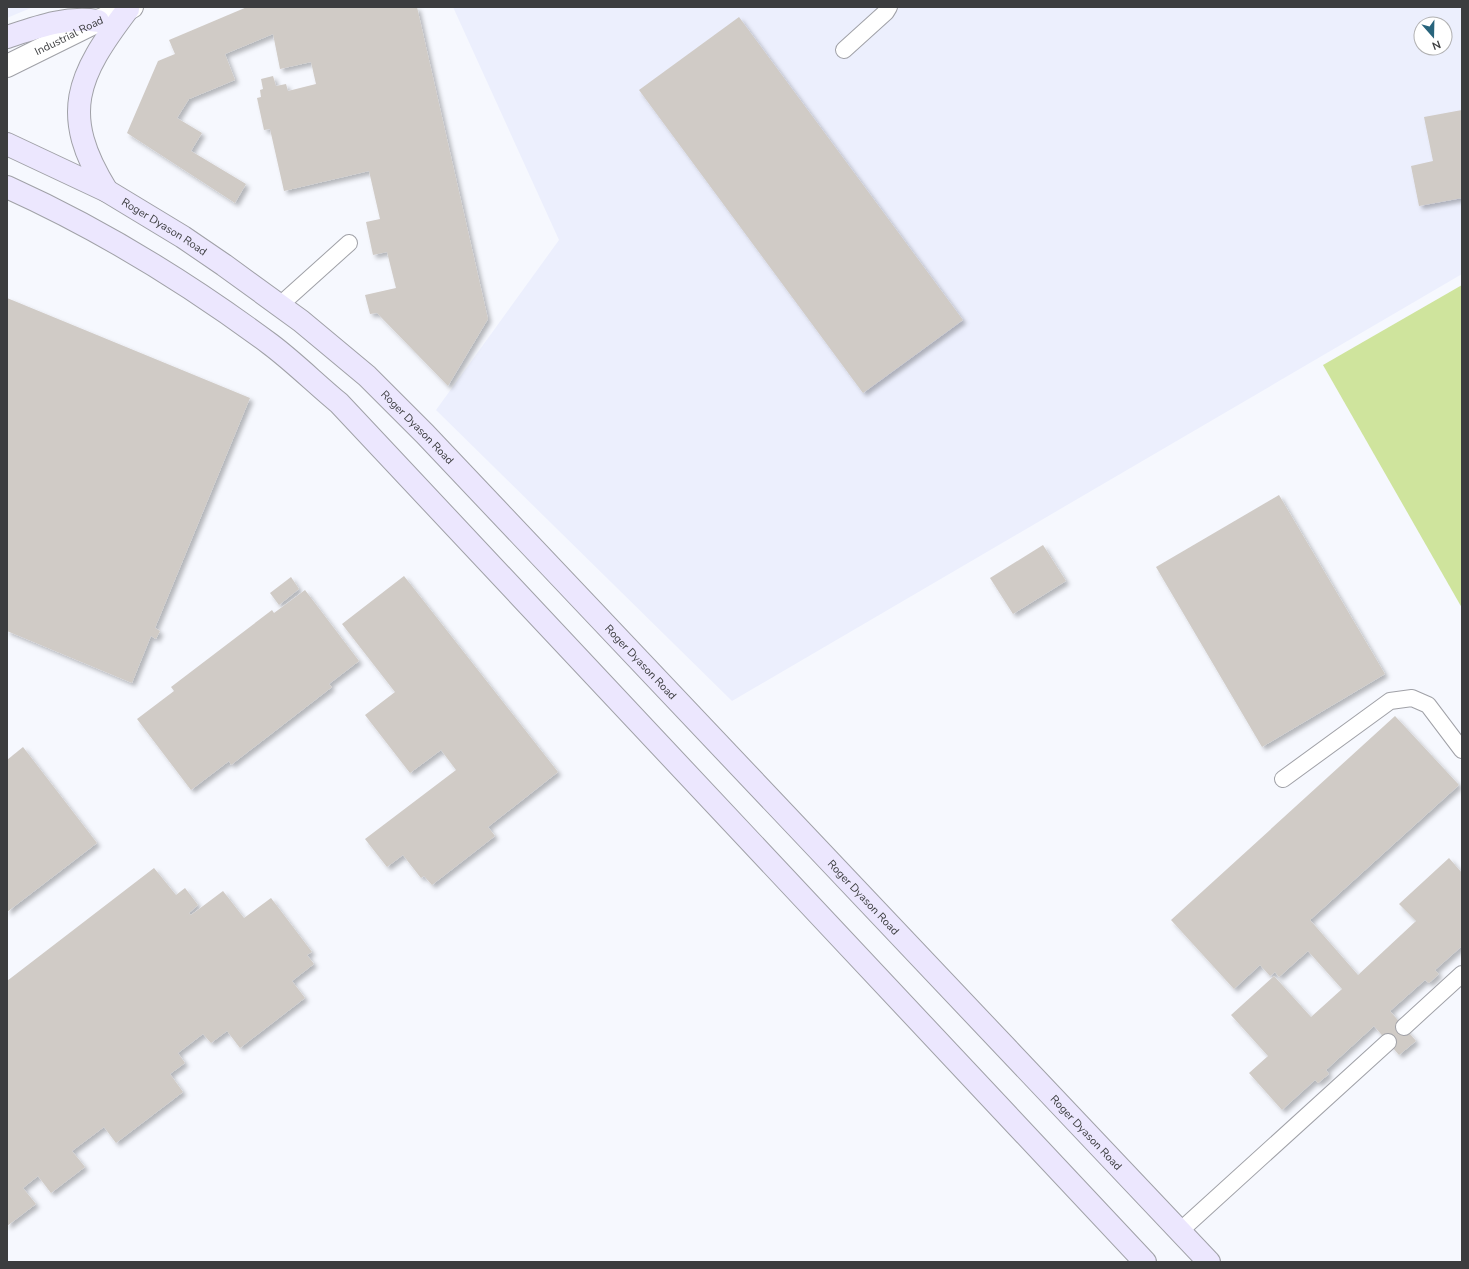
<svg xmlns="http://www.w3.org/2000/svg" width="1469" height="1269" font-family="'Nunito Sans',sans-serif">
<style>
.built{fill:#eceffd;fill-rule:evenodd}
.green{fill:#cfe49d}
.building{fill:#d0cbc6;filter:url(#shadow)}
.lines{fill:none;stroke-linecap:round;stroke-linejoin:round}
.service-casing{stroke:#a0a1a7;stroke-width:18}
.minor-casing{stroke:#a0a1a7;stroke-width:24}
.secondary-casing{stroke:#a0a1a7;stroke-width:24}
.service{stroke:#fff;stroke-width:16}
.minor{stroke:#fff;stroke-width:22}
.secondary{stroke:#ece7fe;stroke-width:22}
.labels{text-anchor:middle;dominant-baseline:central;stroke-width:3.5;stroke-linejoin:round;paint-order:stroke}
.street-label{font-size:11px;fill:#3c3d3f;stroke:#fff}
</style>
<defs>
<filter id="shadow"><feDropShadow dx="3.5" dy="3.5" stdDeviation="2" flood-color="#0004"/></filter>
</defs>
<rect width="100%" height="100%" fill="#f6f8fe"/>
<g class="built">
<polygon points="7,7 33,7 7,18"/>
<path d="M453 7H1462V274L732 701 436 410 559 240ZM1421 24H1445V48H1421Z"/>
</g>
<polygon class="green" points="1462,285 1462,608 1323,365"/>
<g class="building">
<polygon points="247,7 417,7 488,319 448,386 377,313 370,314 365,295 396,288 387,252 373,255 366,222 380,219 369,171 284,191 270,129 264,130 257,98 261,97 260,90 263,89 261,79 273,76 276,86 286,84 288,91 316,84 311,62 280,69 273,34 225,54 235,80 189,99 177,118 202,133 191,151 246,184 235,203 127,133 158,61 175,54 169,40"/>
<polygon points="739,17 963,320 863,393 639,90"/>
<polygon points="1462,110 1462,198 1419,206 1411,166 1433,161 1424,117"/>
<polygon points="7,298 250,398 155,628 160,631 156,639 151,636 132,683 7,631"/>
<polygon points="1279,495 1385,674 1262,747 1156,567"/>
<polygon points="1043,545 1066,581 1013,614 990,578"/>
<polygon points="404,576 558,772 488,827 495,836 432,885 424,876 421,878 403,855 387,867 365,839 456,770 441,750 410,773 365,715 395,692 342,624"/>
<polygon points="291,577 299,589 279,605 270,593"/>
<polygon points="305,590 359,661 329,684 332,687 231,765 229,761 191,790 137,719 174,691 171,687 272,610 274,613"/>
<polygon points="1395,716 1459,785 1310,920 1358,975 1416,921 1399,904 1449,858 1462,873 1462,946 1435,970 1439,974 1429,983 1425,980 1390,1011 1416,1041 1399,1055 1374,1026 1326,1070 1329,1074 1318,1083 1315,1080 1282,1110 1249,1073 1268,1056 1231,1015 1274,976 1311,1017 1342,989 1308,951 1279,977 1275,972 1270,976 1260,965 1234,989 1171,920"/>
<polygon points="23,747 97,843 7,912 7,760"/>
<polygon points="154,868 176,895 185,888 198,905 189,913 191,915 223,891 244,918 271,898 312,952 307,955 314,964 292,981 305,998 240,1048 227,1031 211,1043 203,1034 178,1053 185,1063 170,1074 183,1092 116,1143 104,1127 72,1151 85,1167 51,1193 38,1176 23,1188 36,1204 7,1226 7,981"/>
</g>
<g class="lines">
<defs>
<g id="service">
<polyline points="844,50 886,12 889,7"/>
<polyline points="280,305 349,243"/>
<polyline points="1283,779 1390,701 1412,698 1428,705 1462,750"/>
<polyline points="1404,1027 1462,974"/>
<polyline points="1180,1231 1388,1042"/>
</g>
<g id="minor">
<path id="s1" d="M7 66 98 21 132 7"/>
</g>
<g id="secondary">
<path d="M7 37C37 27 66 16 98 21"/>
<path id="s2" d="M7 144 107 191 183 237 224 265 301 321 367 376 425 434 1209 1262"/>
<path d="M7 187C100 229 188 283 270 344 294 362 316 384 339 403L1145 1262"/>
<path d="M107 191C59 114 77 76 128 9"/>
</g>
</defs>
<use href="#service" class="service-casing"/>
<use href="#minor" class="minor-casing"/>
<use href="#secondary" class="secondary-casing"/>
<use href="#service" class="service"/>
<use href="#minor" class="minor"/>
<use href="#secondary" class="secondary"/>
</g>
<g class="labels">
<g class="street-label">
<text stroke="none"><textPath href="#s1" startOffset="69">Industrial Road</textPath></text>
<text stroke="none"><textPath href="#s2" startOffset="178">Roger Dyason Road</textPath></text>
<text stroke="none"><textPath href="#s2" startOffset="502">Roger Dyason Road</textPath></text>
<text stroke="none"><textPath href="#s2" startOffset="826">Roger Dyason Road</textPath></text>
<text stroke="none"><textPath href="#s2" startOffset="1150">Roger Dyason Road</textPath></text>
<text stroke="none"><textPath href="#s2" startOffset="1474">Roger Dyason Road</textPath></text>
</g>
</g>
<rect width="1469" height="1269" fill="none" stroke="#3c3d3f" stroke-width="16"/>
<g transform="translate(1433 36) rotate(160)"><circle r="19" fill="#ffffff" stroke="#b1b1b2"/>
<path d="M0-3L7 15L0 10L-7 15Z" fill="#28647c"/>
<text y="-6" font-size="11" font-weight="bold" text-anchor="middle" fill="#3c3d3f">N</text>
</g>
</svg>
